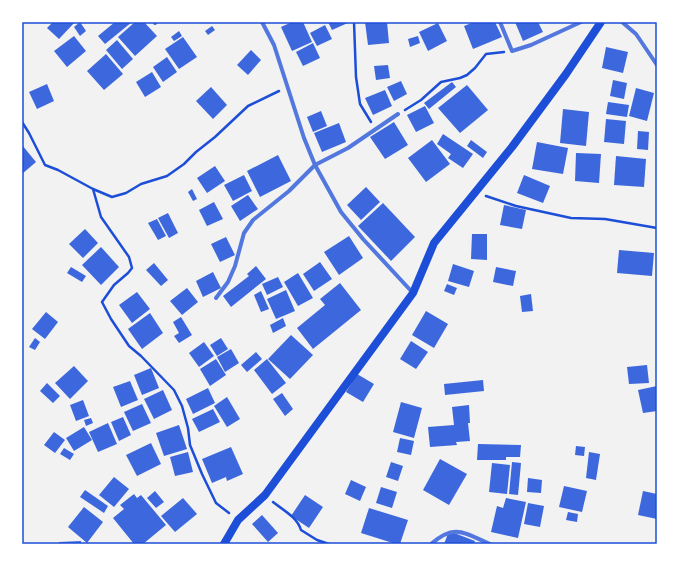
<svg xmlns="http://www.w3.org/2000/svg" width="679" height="566" font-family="Georgia,serif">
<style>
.building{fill:#3d67dc}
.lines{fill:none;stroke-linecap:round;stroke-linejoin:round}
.path{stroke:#1d4ed8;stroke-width:2.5}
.minor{stroke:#5277de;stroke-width:4}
.secondary{stroke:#1d4ed8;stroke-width:8}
.neatline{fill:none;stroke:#1d4ed8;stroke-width:1.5}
</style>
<rect width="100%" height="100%" fill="#f2f2f2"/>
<g class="building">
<polygon points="53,22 75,22 59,39 47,28"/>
<polygon points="80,22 86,31 80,36 74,27"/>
<polygon points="115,22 132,22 105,44 98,36"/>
<polygon points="135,22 144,22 157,36 135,56 118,37"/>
<polygon points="292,22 303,22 312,42 292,51 281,27"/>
<polygon points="328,22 350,22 332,30"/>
<polygon points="365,22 387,22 389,43 368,45"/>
<polygon points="474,22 495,22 502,37 473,49 464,26"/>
<polygon points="515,22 538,22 543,32 523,41"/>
<polygon points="438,23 447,41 428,51 419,32"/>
<polygon points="325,25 332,39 317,46 310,33"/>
<polygon points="212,26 215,30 208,35 205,31"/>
<polygon points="179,31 182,36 174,41 171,37"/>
<polygon points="74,36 86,51 67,67 54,51"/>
<polygon points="418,36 420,43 410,47 408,39"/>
<polygon points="183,37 197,57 179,69 165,49"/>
<polygon points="117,40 133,59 122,69 106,50"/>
<polygon points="313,43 320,58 303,66 296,52"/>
<polygon points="606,47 628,52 623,73 602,68"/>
<polygon points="251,50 261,60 248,75 237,65"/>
<polygon points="106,54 123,74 104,90 87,71"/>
<polygon points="167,57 177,72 163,82 153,67"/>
<polygon points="388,65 390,78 376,80 374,66"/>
<polygon points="152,72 161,87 145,97 136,82"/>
<polygon points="613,80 627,83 624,99 610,96"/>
<polygon points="401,81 407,94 394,101 387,87"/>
<polygon points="452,82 456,87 429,109 424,103"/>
<polygon points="47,84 54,101 37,109 29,92"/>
<polygon points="467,85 488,110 460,133 438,108"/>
<polygon points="211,87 227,105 213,119 196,101"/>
<polygon points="636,88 654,93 647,121 629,116"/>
<polygon points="385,90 392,106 373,115 365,98"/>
<polygon points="608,102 629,105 627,117 606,114"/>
<polygon points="425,106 434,123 416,132 407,115"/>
<polygon points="563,109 589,112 586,146 560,143"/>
<polygon points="321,111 327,126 313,132 307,117"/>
<polygon points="606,119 626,121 624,144 604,142"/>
<polygon points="394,122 408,145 385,159 370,137"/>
<polygon points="339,123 346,142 322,152 314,133"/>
<polygon points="638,131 649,132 648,150 637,149"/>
<polygon points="443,134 473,154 463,168 448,158 451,154 437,144"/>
<polygon points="432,140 450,164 426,182 408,158"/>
<polygon points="471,140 487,152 483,158 467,146"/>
<polygon points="537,142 568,148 563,174 532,169"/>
<polygon points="22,145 36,162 22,174"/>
<polygon points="576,153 601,154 599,183 575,181"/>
<polygon points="278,155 291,181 260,197 247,171"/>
<polygon points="616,156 646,159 644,187 614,185"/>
<polygon points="215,166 225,181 207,193 197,178"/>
<polygon points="244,175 252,191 233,201 224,185"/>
<polygon points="524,175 550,186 543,203 517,193"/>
<polygon points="366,187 380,202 361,220 347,205"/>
<polygon points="192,189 197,199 193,201 188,192"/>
<polygon points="248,195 258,209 240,221 231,206"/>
<polygon points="214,202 223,219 207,226 199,210"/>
<polygon points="383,203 415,237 391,261 358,226"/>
<polygon points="504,205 526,210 522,229 500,225"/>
<polygon points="168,213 178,233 169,238 158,218"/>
<polygon points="157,219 166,236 158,240 148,223"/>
<polygon points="85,229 98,243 83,258 69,244"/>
<polygon points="472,234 487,234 487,260 471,259"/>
<polygon points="349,236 363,258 339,275 324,252"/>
<polygon points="226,237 235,255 220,262 211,244"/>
<polygon points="101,247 119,267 101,285 82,265"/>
<polygon points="619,250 654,253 652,276 617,273"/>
<polygon points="320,262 332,279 314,291 303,274"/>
<polygon points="154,263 168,280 161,286 146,270"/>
<polygon points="453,264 474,271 469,287 448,281"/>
<polygon points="256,266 266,279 231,307 223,296 249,276 247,274"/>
<polygon points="71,267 86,276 82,282 67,273"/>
<polygon points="496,267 516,271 513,286 493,282"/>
<polygon points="213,272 221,288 203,297 196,281"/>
<polygon points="298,273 313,298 298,306 284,282"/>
<polygon points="278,277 283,287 267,295 262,284"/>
<polygon points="340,283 361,310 313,349 297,328 325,305 320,299"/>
<polygon points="447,284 457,288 454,295 444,291"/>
<polygon points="187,288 198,302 182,315 170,301"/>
<polygon points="286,290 295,311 276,319 267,299"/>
<polygon points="261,291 269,309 261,312 254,295"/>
<polygon points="137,292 150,309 132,323 119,305"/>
<polygon points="531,294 533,311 522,312 520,296"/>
<polygon points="426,311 448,324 434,348 412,335"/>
<polygon points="46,312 58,322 45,339 32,329"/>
<polygon points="150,313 163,333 142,349 128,329"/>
<polygon points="181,317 192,335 179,343 174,336 179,333 173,322"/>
<polygon points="283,318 286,326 273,333 270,325"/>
<polygon points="291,335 313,355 290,379 268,359"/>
<polygon points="35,338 40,342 35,350 29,347"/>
<polygon points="221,338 228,349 217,356 210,345"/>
<polygon points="411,341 428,352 416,369 400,359"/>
<polygon points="204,342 214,356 199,367 189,353"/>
<polygon points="231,349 239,363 225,372 217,357"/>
<polygon points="256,352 262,359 247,372 241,365"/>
<polygon points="216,359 226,375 210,386 200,369"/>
<polygon points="267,359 286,383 272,394 254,370"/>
<polygon points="647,365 649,383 629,384 627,367"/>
<polygon points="74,366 88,381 70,399 55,383"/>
<polygon points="151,368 159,388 142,395 134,375"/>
<polygon points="357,374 374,384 363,402 346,392"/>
<polygon points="483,380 484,391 445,395 444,384"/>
<polygon points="130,381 138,400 121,407 113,387"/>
<polygon points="47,383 60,396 53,403 40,391"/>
<polygon points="657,386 657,411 643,413 638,390"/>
<polygon points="208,388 215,403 193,414 186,399"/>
<polygon points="163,390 172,410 154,419 144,399"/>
<polygon points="282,393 293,409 285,416 273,399"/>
<polygon points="227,397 240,419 227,427 214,406"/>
<polygon points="83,400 89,416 76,421 70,405"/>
<polygon points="401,402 422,408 414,438 393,432"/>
<polygon points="142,404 151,423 133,431 124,412"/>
<polygon points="469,405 470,423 468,423 470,441 456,442 457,445 430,447 428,427 454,425 452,407"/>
<polygon points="213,409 220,422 199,432 192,419"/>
<polygon points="123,417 131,435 119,441 111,422"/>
<polygon points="91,418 93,423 86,426 84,420"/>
<polygon points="108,423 117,444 98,452 89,432"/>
<polygon points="179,425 187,449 164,456 156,433"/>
<polygon points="84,427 92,440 74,451 66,438"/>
<polygon points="54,432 65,440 55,453 44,445"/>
<polygon points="400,438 414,441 411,455 397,452"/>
<polygon points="151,443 161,464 137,476 126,455"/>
<polygon points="478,444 521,445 520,457 506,457 506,460 477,460"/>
<polygon points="576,446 585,447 584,456 575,455"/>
<polygon points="231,447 243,474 227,481 226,477 212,483 202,459"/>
<polygon points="64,448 74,454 70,460 60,454"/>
<polygon points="188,452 193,472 175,476 170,457"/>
<polygon points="589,452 600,454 596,480 586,478"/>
<polygon points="440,459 467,474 449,505 423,490"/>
<polygon points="391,462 403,466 398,481 386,477"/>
<polygon points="512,462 521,463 518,495 509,494"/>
<polygon points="492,463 510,465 507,494 489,492"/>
<polygon points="114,477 129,489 114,507 99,495"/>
<polygon points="528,478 542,480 541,493 527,492"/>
<polygon points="351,480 366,487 360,501 345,494"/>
<polygon points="564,486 587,491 582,512 559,507"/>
<polygon points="381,487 397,492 392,508 376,503"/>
<polygon points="85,490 108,506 104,513 80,497"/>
<polygon points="155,491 164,502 156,508 147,498"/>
<polygon points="643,491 657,494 657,519 638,515"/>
<polygon points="134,494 137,498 141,495 166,525 143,544 134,544 113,518 124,509 120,505"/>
<polygon points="305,495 323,507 309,528 291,516"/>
<polygon points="183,498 197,514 175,532 161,516"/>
<polygon points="506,498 526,502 518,538 491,532 497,506 503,508"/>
<polygon points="528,503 544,506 540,527 524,524"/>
<polygon points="84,507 103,522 87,543 68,527"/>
<polygon points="369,508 408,520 400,544 396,544 361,533"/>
<polygon points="568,512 578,514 577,522 566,520"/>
<polygon points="262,515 278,533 268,542 252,524"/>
<polygon points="449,531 475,541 474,544 444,544"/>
<polygon points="81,541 81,544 59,544 59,542"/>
</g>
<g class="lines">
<g class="path">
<polyline points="354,22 356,77 360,104 371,122"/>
<polyline points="405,110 421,100 441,82 460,78 467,75 475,68 486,54 504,52"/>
<polyline points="22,122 29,133 45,165 58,170 93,189 112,197 126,193 141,184 167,176 184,164 196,152 215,137 248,106 279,91"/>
<polyline points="93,189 101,217 129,257 132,268 128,273 114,285 102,302 111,319 129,346 141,356 174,390 182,406 188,428 190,445 202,474 216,503 229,513"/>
<polyline points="486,196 516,206 571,218 605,219 657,228"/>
<path d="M273 502C283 510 297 517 301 530L317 540 329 544"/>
</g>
<g class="minor">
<polyline points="262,22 274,45 304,138 315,165 341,212 363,239 413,293"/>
<polyline points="500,22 512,51 531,45 581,22"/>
<polyline points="622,22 636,34 657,65"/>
<polyline points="155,23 156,22"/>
<polyline points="216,298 228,282 235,266 244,233 253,220 289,191 315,165 348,148 398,114"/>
<path d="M431 544C455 523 464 533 490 544"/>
</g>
<polyline class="secondary" points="224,544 238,520 265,495 413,293 434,243 512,147 566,74 601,22"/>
</g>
<rect width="679" height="566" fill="none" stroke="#ffffff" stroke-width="46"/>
<rect x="23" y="23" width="633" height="520" class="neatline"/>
</svg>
